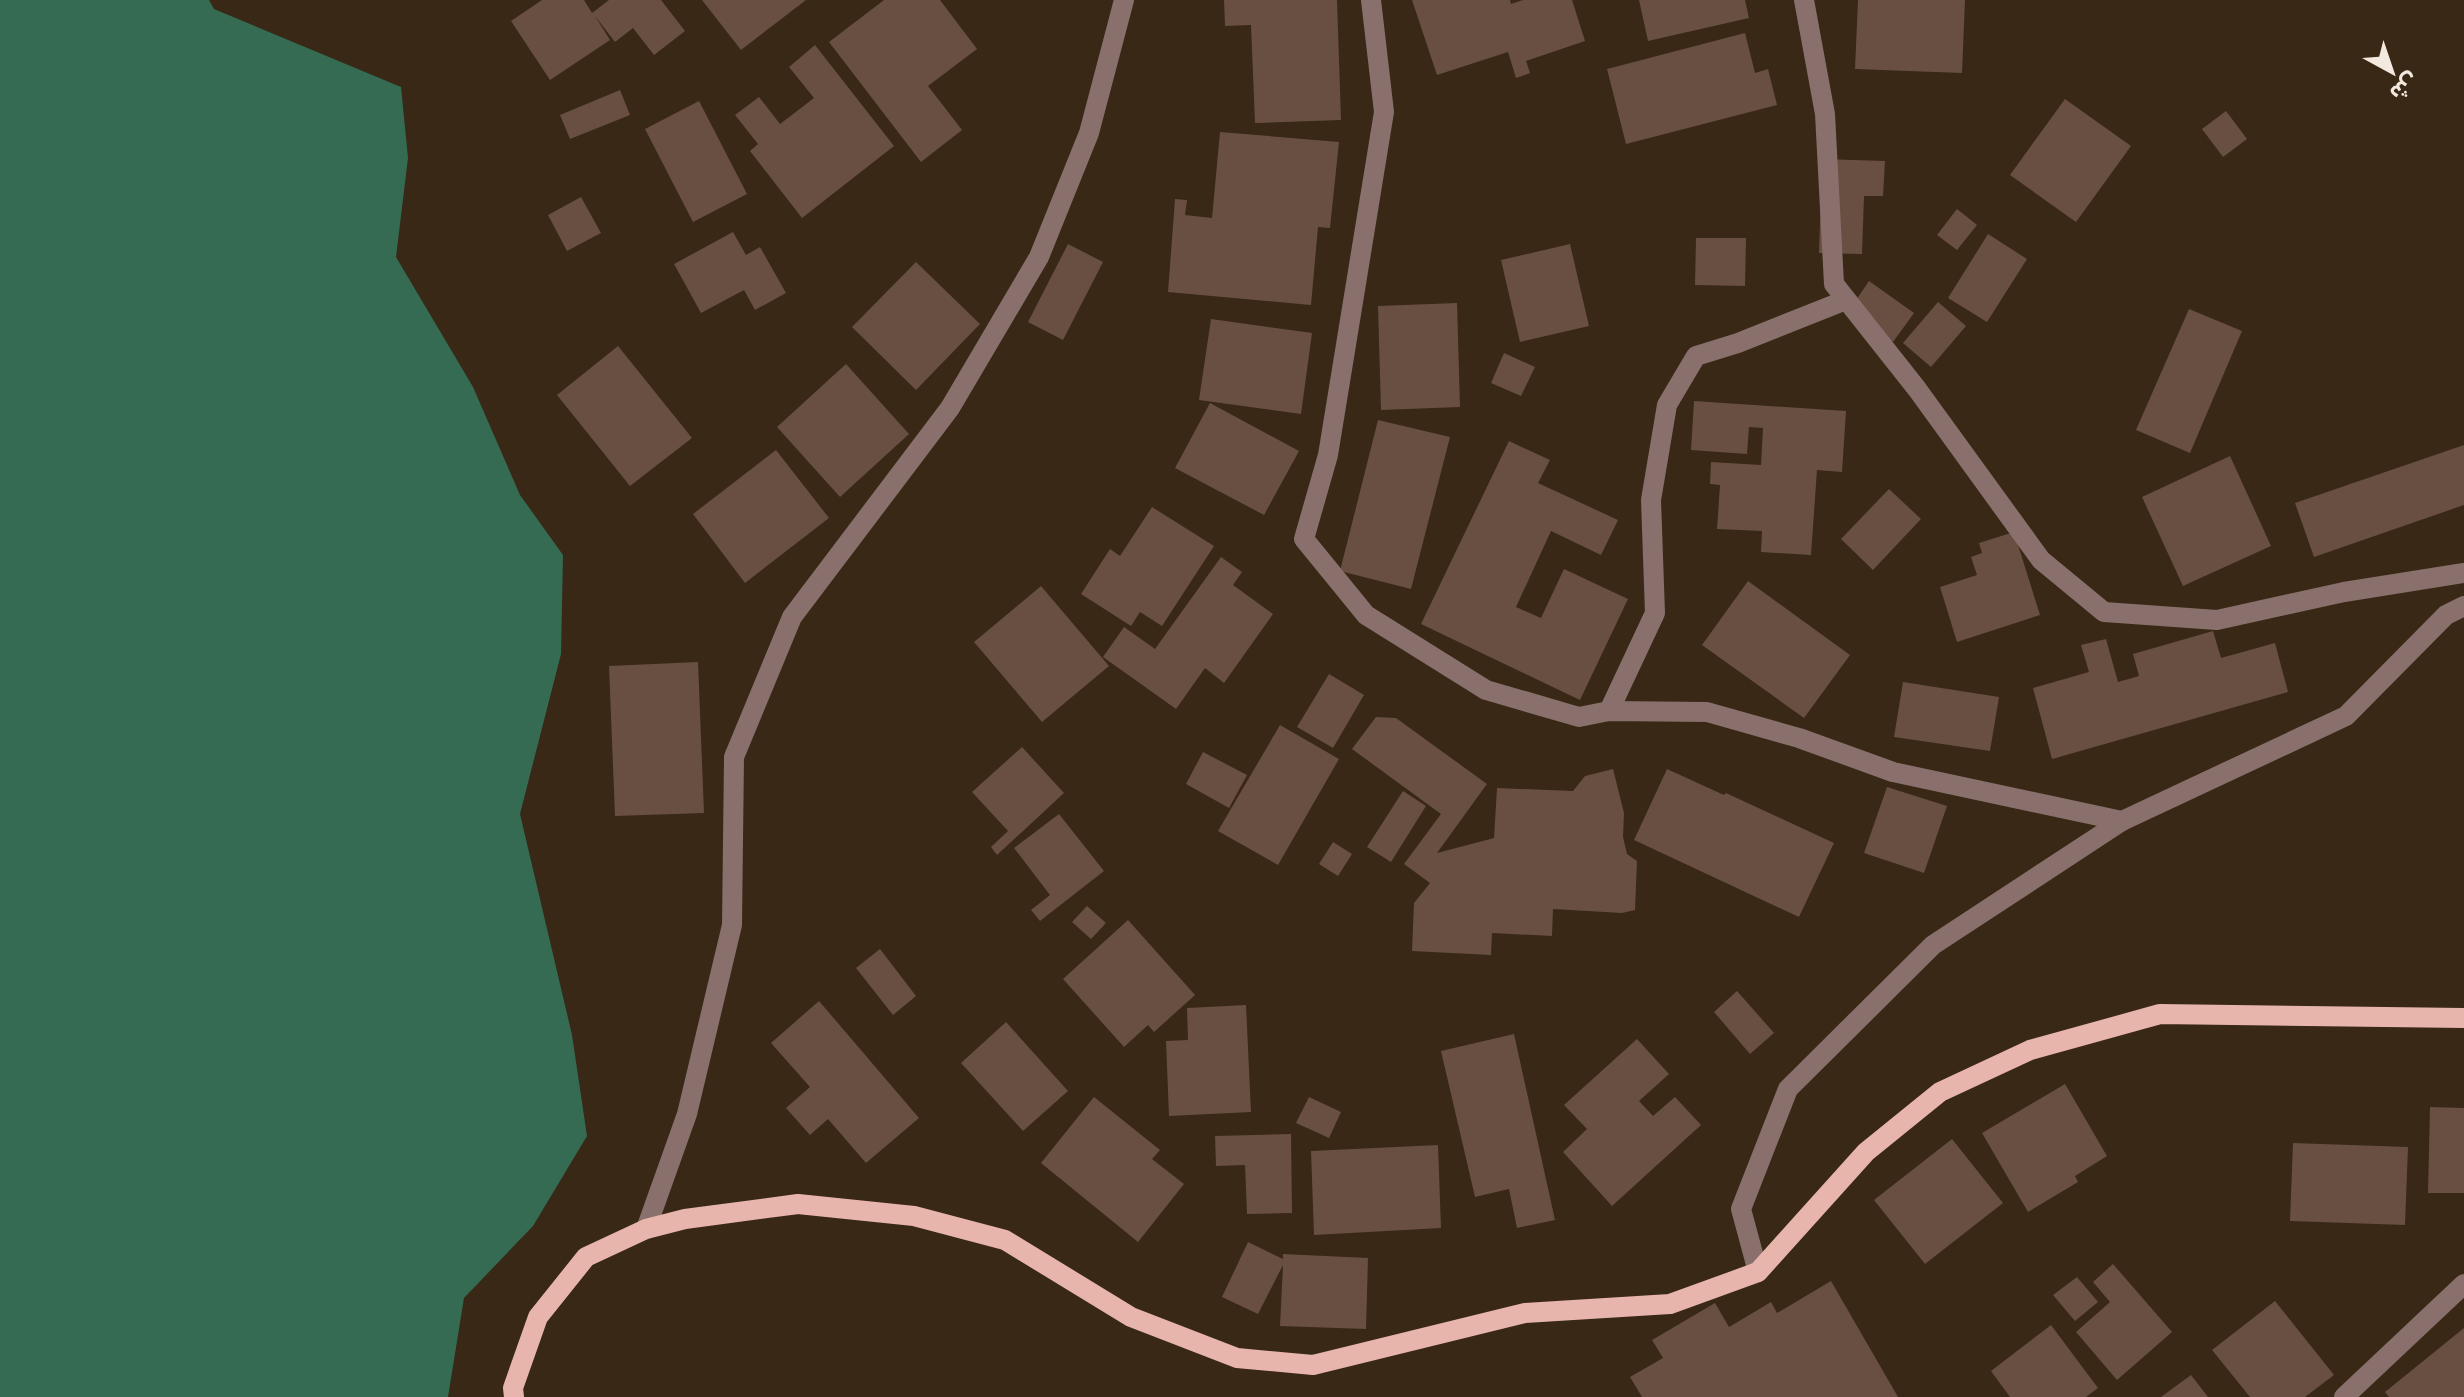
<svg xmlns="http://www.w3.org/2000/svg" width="2464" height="1397" font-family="'IBM Plex Sans','Noto Sans Arabic',sans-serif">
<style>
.forest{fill:#356b52}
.building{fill:#684f42}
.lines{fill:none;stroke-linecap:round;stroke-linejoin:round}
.minor{stroke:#89706c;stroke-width:20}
.major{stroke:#e8b5ad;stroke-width:20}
</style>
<rect width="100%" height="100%" fill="#382815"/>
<polygon class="forest" points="0,0 209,0 214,9 401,87 408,158 396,257 473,387 520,495 563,555 561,654 520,814 572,1035 587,1136 533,1226 464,1298 448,1397 0,1397"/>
<g class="building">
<polygon points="542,0 584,0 592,13 609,0 661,0 685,31 654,55 633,28 615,42 595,16 610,40 550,80 511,21"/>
<polygon points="702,0 806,0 741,50"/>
<polygon points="884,0 940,0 977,49 928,86 962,130 921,162 829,42"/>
<polygon points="1224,0 1337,0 1341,120 1255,123 1251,25 1225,26"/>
<polygon points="1412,0 1510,0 1511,4 1523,0 1572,0 1585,41 1526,61 1530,73 1516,78 1508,52 1437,75"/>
<polygon points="1639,0 1745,0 1749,18 1648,41"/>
<polygon points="1858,0 1965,0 1962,73 1855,69"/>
<polygon points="1745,33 1755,73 1768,69 1777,105 1626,144 1607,69"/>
<polygon points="815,45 894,146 802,218 750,151 758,144 735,115 759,97 780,124 814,98 789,67"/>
<polygon points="620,90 630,115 570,139 560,115"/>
<polygon points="2065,99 2131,146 2076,222 2010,175"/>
<polygon points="699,101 747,194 693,222 645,129"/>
<polygon points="2226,111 2247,139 2223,157 2202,129"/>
<polygon points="1220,132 1339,142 1330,228 1318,227 1311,305 1168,292 1175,199 1187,200 1185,215 1212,218"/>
<polygon points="1822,159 1885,161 1883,196 1864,196 1862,254 1819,253"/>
<polygon points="581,197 601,233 567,251 548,215"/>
<polygon points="1957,209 1977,225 1957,250 1937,235"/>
<polygon points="733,232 746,255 760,247 786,293 755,310 744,290 701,313 674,264"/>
<polygon points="1988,234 2027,259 1987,322 1948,298"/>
<polygon points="1696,238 1746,238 1745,286 1695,285"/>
<polygon points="1068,244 1103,262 1063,340 1028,322"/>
<polygon points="1570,244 1589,326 1520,342 1501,260"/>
<polygon points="916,262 980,324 916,390 852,327"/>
<polygon points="1869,281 1914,313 1893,342 1848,312"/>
<polygon points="1938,302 1966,326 1931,367 1903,343"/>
<polygon points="1457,303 1460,407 1381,410 1378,306"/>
<polygon points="2189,309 2242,331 2190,453 2136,430"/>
<polygon points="1211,319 1312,333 1301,414 1199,400"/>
<polygon points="618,346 692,438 630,486 557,395"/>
<polygon points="1504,353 1535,367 1521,396 1491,383"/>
<polygon points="846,364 909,434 840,497 777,427"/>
<polygon points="1694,401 1846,411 1842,472 1817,470 1811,555 1761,552 1762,531 1717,529 1720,485 1710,484 1711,462 1761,465 1763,428 1749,427 1747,454 1691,450"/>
<polygon points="1210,403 1299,451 1264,515 1175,468"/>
<polygon points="1378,420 1450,437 1411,589 1340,571"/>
<polygon points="1509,441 1550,460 1538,483 1618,520 1601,555 1551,531 1516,607 1541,618 1564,569 1628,599 1580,700 1421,624"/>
<polygon points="2464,445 2464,505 2314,557 2295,503"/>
<polygon points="776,450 829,518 745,583 693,514"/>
<polygon points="2230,456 2271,546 2183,586 2142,497"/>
<polygon points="1889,489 1921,519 1873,570 1841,539"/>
<polygon points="1152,507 1214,546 1162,626 1140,612 1131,626 1081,594 1110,549 1120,556"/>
<polygon points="2014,532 2040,615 1957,642 1940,587 1977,575 1971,557 1982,553 1979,543"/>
<polygon points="1221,557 1242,572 1233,585 1273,614 1224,683 1205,668 1176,709 1103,657 1124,627 1155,649"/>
<polygon points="1748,581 1850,655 1804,718 1702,645"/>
<polygon points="1041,586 1109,666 1042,722 974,642"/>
<polygon points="2213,631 2221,658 2275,643 2288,692 2052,759 2033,688 2089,672 2081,645 2106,639 2118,682 2139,676 2133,654"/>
<polygon points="698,662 704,813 615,816 609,666"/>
<polygon points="1329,674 1364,695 1333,748 1297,727"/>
<polygon points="1903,682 1999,697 1990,751 1894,737"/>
<polygon points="1376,717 1396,718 1487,784 1437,853 1494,838 1497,788 1573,791 1585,776 1613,769 1624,813 1623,837 1627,854 1637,861 1635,910 1622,913 1553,909 1552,936 1492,933 1491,955 1412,951 1414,903 1430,883 1404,864 1441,814 1352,749"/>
<polygon points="1280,725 1339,759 1278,865 1218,831"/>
<polygon points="1022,747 1064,793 997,855 991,847 1008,831 972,792"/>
<polygon points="1203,752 1247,775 1229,808 1186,784"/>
<polygon points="1667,769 1724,795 1726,793 1834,843 1799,917 1634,840"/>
<polygon points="1887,787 1947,806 1924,873 1864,853"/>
<polygon points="1403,791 1426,806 1391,862 1367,847"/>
<polygon points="1059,814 1104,871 1040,921 1031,910 1050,895 1014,848"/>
<polygon points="1333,842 1352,854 1338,876 1319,864"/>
<polygon points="1087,906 1106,923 1091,939 1072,922"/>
<polygon points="1128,920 1195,995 1154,1032 1148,1025 1124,1047 1063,979"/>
<polygon points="880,949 916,996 893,1015 856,968"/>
<polygon points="1737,991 1774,1033 1750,1054 1714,1012"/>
<polygon points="819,1001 919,1118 866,1163 828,1119 810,1135 786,1108 810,1087 771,1043"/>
<polygon points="1246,1005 1251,1112 1169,1116 1166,1041 1188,1040 1187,1008"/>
<polygon points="1006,1022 1068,1091 1023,1131 961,1063"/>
<polygon points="1514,1034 1555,1220 1517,1228 1509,1189 1475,1197 1441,1051"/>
<polygon points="1637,1039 1669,1074 1639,1101 1653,1116 1675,1097 1701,1125 1612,1206 1563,1152 1587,1129 1564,1105"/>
<polygon points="2065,1084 2107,1156 2075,1176 2078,1182 2028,1212 1982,1133"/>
<polygon points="1094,1097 1160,1150 1152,1159 1184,1184 1138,1242 1041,1163"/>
<polygon points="1309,1097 1341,1112 1329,1138 1296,1123"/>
<polygon points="2430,1107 2464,1108 2464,1193 2428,1193"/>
<polygon points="1291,1134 1292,1213 1247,1214 1245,1165 1216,1166 1215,1136"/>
<polygon points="1952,1139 2003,1203 1925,1264 1874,1200"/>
<polygon points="2293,1143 2408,1147 2405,1225 2290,1221"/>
<polygon points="1438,1145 1441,1228 1314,1235 1311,1151"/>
<polygon points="1248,1242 1283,1259 1283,1254 1368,1258 1366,1329 1280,1326 1283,1265 1258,1314 1222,1297"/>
<polygon points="2113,1264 2172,1332 2117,1380 2076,1332 2110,1302 2093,1282"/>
<polygon points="2077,1277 2098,1302 2075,1321 2053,1295"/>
<polygon points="1831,1281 1898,1397 1642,1397 1630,1377 1663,1358 1652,1340 1715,1303 1729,1327 1771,1302 1777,1313"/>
<polygon points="2275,1301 2334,1375 2305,1397 2250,1397 2212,1350"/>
<polygon points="2051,1325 2098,1388 2086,1397 2010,1397 1991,1371"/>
<polygon points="2464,1328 2464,1397 2389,1397 2385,1392"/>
<polygon points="2191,1375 2208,1397 2161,1397"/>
</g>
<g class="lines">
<g class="minor">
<polyline points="1371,0 1384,112 1328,455 1304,539 1366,615 1486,690 1579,717 1609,711 1707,712 1799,738 1893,772 2122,821"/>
<polyline points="1804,0 1825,114 1834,284 1917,389 2041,560 2104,612 2217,620 2344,592 2464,573"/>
<polyline points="1609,711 1655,613 1651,500 1667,405 1696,356 1738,343 1846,300"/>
<polyline points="646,1229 687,1114 732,925 734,757 792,617 950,408 1039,257 1089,133 1124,0"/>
<polyline points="1758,1272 1741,1209 1788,1089 1933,945 2122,821 2346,716 2446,615 2464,606"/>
<polyline points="2344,1397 2464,1284"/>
</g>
<polyline class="major" points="514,1397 513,1388 538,1317 586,1257 646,1229 685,1219 798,1204 914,1216 1005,1240 1131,1317 1237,1358 1313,1365 1525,1313 1670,1304 1758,1272 1866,1152 1940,1092 2030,1050 2160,1014 2464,1018"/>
</g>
<g transform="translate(2392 72) rotate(140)" stroke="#382815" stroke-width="6" paint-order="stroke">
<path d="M0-6L14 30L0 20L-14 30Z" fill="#f4e9de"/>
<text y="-12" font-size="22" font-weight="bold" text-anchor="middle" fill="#f4e9de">ش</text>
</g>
</svg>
